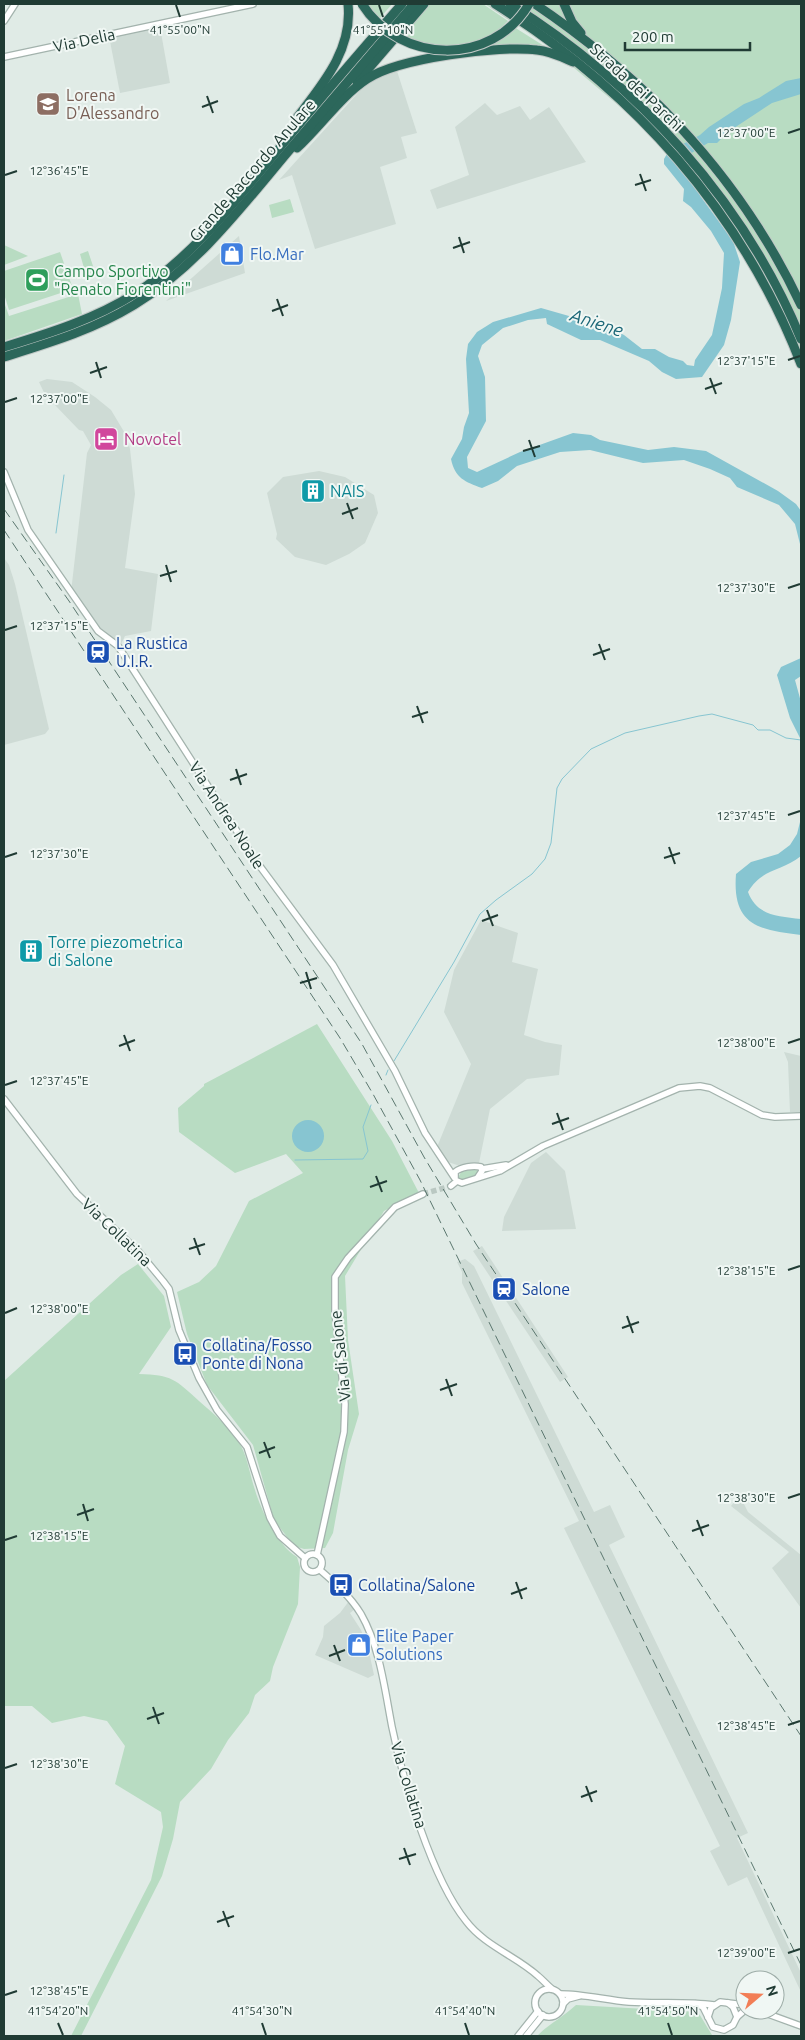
<svg xmlns="http://www.w3.org/2000/svg" width="805" height="2040" font-family="Ubuntu,sans-serif">
<style>
.built{fill:#cedbd5}
.green{fill:#b8dcc2}
.water{fill:#87c5d1}
.lines{fill:none;stroke-linecap:round;stroke-linejoin:round}
.stream{stroke:#87c5d1;stroke-width:1}
.minor-tunnel{stroke:#bac8c2;stroke-width:5.5;stroke-dasharray:5.5 3;stroke-linecap:butt}
.minor-casing{stroke:#a3b3ad;stroke-width:8}
.highway-casing{stroke:#c1c8c6;stroke-width:11}
.minor{stroke:#fff;stroke-width:5.5}
.highway{stroke:#2c675b;stroke-width:9}
.rail{stroke:#5b776f;stroke-width:1;stroke-dasharray:10 5;stroke-linecap:butt}
.highway-bridge-casing{stroke:#c1c8c6;stroke-width:11;stroke-linecap:butt}
.highway-bridge{stroke:#2c675b;stroke-width:9}
.ticks{fill:none;stroke:#203b34;stroke-width:2}
.labels{text-anchor:middle;dominant-baseline:central;stroke-width:4;stroke-linejoin:round;paint-order:stroke}
.street-label{font-size:16px;fill:#203b34;stroke:#f0f7f4}
.education-label{font-size:16px;fill:#785e54;stroke:#f0f7f4;text-anchor:start}
.shop-label{font-size:16px;fill:#366cbe;stroke:#f0f7f4;text-anchor:start}
.leisure-label{font-size:16px;fill:#27864d;stroke:#f0f7f4;text-anchor:start}
.hotel-label{font-size:16px;fill:#b23c85;stroke:#f0f7f4;text-anchor:start}
.culture-label{font-size:16px;fill:#0d838f;stroke:#f0f7f4;text-anchor:start}
.transit-label{font-size:16px;fill:#164399;stroke:#f0f7f4;text-anchor:start}
.water-label{font-size:18px;font-style:italic;fill:#1b6777;stroke:#f0f7f4}
.ticks-label{font-size:12px;text-anchor:middle;fill:#203b34;stroke:#f0f7f4;stroke-width:4;stroke-linejoin:round;paint-order:stroke}
</style>
<rect width="100%" height="100%" fill="#e0ebe6"/>
<g class="built">
<polygon points="160,27 170,83 120,93 109,36"/>
<polygon points="397,71 417,133 401,137 407,158 380,167 396,224 315,249 292,175 279,180 366,84 380,75"/>
<polygon points="485,103 497,115 520,106 530,120 549,107 586,162 437,209 430,190 469,175 455,127"/>
<polygon points="239,236 245,273 166,301"/>
<polygon points="47,379 72,382 95,397 111,410 126,435 130,449 135,494 125,568 158,574 151,631 125,636 119,648 102,635 71,592 87,453 91,445 83,431 79,430 54,404 50,405 39,382"/>
<polygon points="319,471 345,477 374,495 378,513 365,543 349,554 326,565 295,557 276,539 277,534 267,493 283,477"/>
<polygon points="4,558 9,565 15,584 49,729 45,734 4,745"/>
<polygon points="481,920 518,933 512,962 538,969 524,1035 545,1042 562,1045 559,1075 527,1079 490,1109 479,1163 457,1165 448,1162 437,1147 471,1064 444,1012 454,970"/>
<polygon points="784,1052 801,1056 801,1112 790,1112 788,1062"/>
<polygon points="546,1152 565,1171 576,1229 502,1231 504,1217 531,1163"/>
<polygon points="482,1246 568,1377 560,1382 473,1251"/>
<polygon points="465,1259 474,1266 594,1512 610,1505 625,1537 609,1545 748,1833 737,1838 801,1973 801,1992 747,1877 728,1886 710,1851 720,1846 564,1528 579,1521 462,1283 462,1272 457,1262"/>
<polygon points="735,1501 744,1504 748,1512 801,1555 801,1608 772,1568 789,1552 731,1506"/>
<polygon points="349,1601 355,1609 350,1613 361,1630 368,1647 374,1675 368,1678 315,1655 323,1637 324,1626 340,1613"/>
</g>
<g class="green">
<polygon points="367,4 392,4 380,18"/>
<path d="M428 4H483L508 21C480 50 435 52 401 34Z"/>
<polygon points="485,4 801,4 801,374 795,355 756,273 684,168 661,144 618,105 548,46"/>
<polygon points="514,27 552,51 474,49"/>
<polygon points="290,199 294,212 272,218 269,205"/>
<polygon points="4,245 28,256 4,265"/>
<polygon points="88,251 95,272 86,275 80,254"/>
<polygon points="60,252 73,289 9,310 4,294 4,271"/>
<polygon points="78,294 82,314 4,341 4,302 9,316"/>
<polygon points="317,1024 392,1141 419,1193 384,1211 345,1276 348,1340 359,1414 348,1450 333,1533 325,1548 304,1549 294,1546 274,1520 253,1445 207,1385 187,1334 177,1292 199,1282 216,1266 249,1201 303,1173 286,1154 235,1173 179,1132 178,1108 204,1086 204,1084"/>
<polygon points="475,1169 479,1171 477,1176 462,1181 458,1178 461,1172"/>
<path d="M138 1264 164 1296 171 1327 139 1374C172 1375 175 1379 199 1401 214 1414 231 1428 241 1446 248 1459 250 1476 255 1490 261 1511 279 1547 297 1557L300 1567 298 1604 273 1667 270 1681 255 1695 249 1713 228 1740 211 1769 180 1802 173 1839 162 1876 81 2036H71L151 1880 163 1827 161 1812 115 1784 125 1746 107 1721 84 1716 52 1723 32 1706H4V1381L121 1275Z"/>
<path d="M576 2005 698 2012 712 2035 740 2036H537C549 2024 563 2017 576 2005Z"/>
</g>
<g class="water">
<path d="M801 78V94L772 103 728 132 717 143H708L680 160 701 197 733 241 740 262 731 320 724 345 702 377 676 379 662 372 649 361 600 340H581L547 324 546 318 528 320 503 328 482 345 478 356 485 377 486 421 467 457 468 468 477 472 520 452 573 433 591 435 600 440 648 450 674 447 706 451 778 491 796 504 801 511V548L795 524 779 505 737 487 730 478 710 469 684 460 643 463 590 450 560 452 517 466 498 481 482 488C465 482 455 478 451 459L462 439 464 427 469 413 466 359 468 344 477 332 493 322 541 308 569 316 587 327H608L624 335 642 349H655L669 357 683 361 687 365 694 366 695 360 712 335 722 288 724 253 711 231 691 207 683 201 684 189 664 164V159L668 152 700 135 709 127 744 104 759 98 786 81Z"/>
<polygon points="801,658 801,676 795,680 801,702 801,740 790,718 777,675 781,667"/>
<path d="M801 818V856C781 872 762 868 748 892 757 916 778 916 801 919V935C758 930 732 925 736 874L751 862 778 854 790 845 797 834Z"/>
<circle cx="308" cy="1136" r="16"/>
</g>
<g class="lines">
<g class="stream">
<polyline points="56,533 64,475"/>
<polyline points="394,1061 454,962 480,914 496,900 532,874 545,859 551,843 557,788 562,779 591,749 625,733 699,716 712,714 723,717 753,725 758,730 770,730 786,738 801,740"/>
<polyline points="386,1075 388,1070"/>
<polyline points="295,1160 363,1159 368,1151 363,1127 371,1105"/>
</g>
<polyline class="minor-tunnel" points="423,1194 451,1186"/>
<defs>
<g id="minor">
<polyline points="4,21 15,4"/>
<polyline points="4,57 253,4"/>
<polyline points="4,472 28,530 98,631 118,646 256,861 333,965 395,1071 425,1133 454,1177"/>
<polyline points="4,1099 77,1194 139,1252 163,1281 169,1289 179,1330 199,1378 217,1410 247,1447 270,1518 280,1536 305,1558"/>
<polyline points="482,1169 506,1165"/>
<path d="M455 1178V1172C461 1167 473 1165 481 1167L482 1171 478 1177"/>
<polyline points="451,1186 457,1181 462,1183 500,1171 543,1146 679,1088 700,1086 710,1088 762,1115 775,1117 801,1116"/>
<circle cx="313" cy="1563" r="9"/>
<polyline points="317,1555 344,1432 345,1404 335,1312 335,1277 348,1258 395,1207 423,1194"/>
<path d="M320 1570C335 1583 350 1596 361 1614 380 1647 385 1691 392 1727 403 1781 432 1879 466 1921 485 1946 516 1956 538 1976 543 1980 547 1985 552 1989"/>
<circle cx="549" cy="2003" r="14"/>
<path d="M561 1994C583 1994 606 2000 629 2002 658 2004 686 2001 714 2005"/>
<polyline points="563,2004 568,1999 579,1996"/>
<polyline points="696,2004 703,2007 713,2027 724,2030 733,2025 737,2017 733,2007 728,2003"/>
<polyline points="757,2010 801,2026"/>
<polyline points="708,2017 711,2008 720,2002 745,2005"/>
<polyline points="737,2017 745,2010"/>
<polyline points="518,2036 538,2011"/>
<polyline points="526,2036 543,2015"/>
</g>
<g id="highway">
<path d="M495 4C633 90 742 212 801 364"/>
<path d="M510 4C636 83 744 200 801 339"/>
<path d="M535 4C649 81 742 180 801 305"/>
<polyline points="564,4 572,22 581,33"/>
<polyline points="357,82 424,4"/>
<path d="M296 119C322 85 353 50 348 4"/>
<path d="M297 148C320 127 341 96 367 79 398 58 500 45 537 50 550 51 562 57 573 62"/>
<path d="M4 347C50 333 95 319 136 293 195 255 238 198 282 145 321 97 361 51 402 4"/>
<path d="M4 357C49 343 93 330 134 305 196 267 240 209 286 154 329 104 371 54 414 4"/>
</g>
</defs>
<use href="#minor" class="minor-casing"/>
<use href="#highway" class="highway-casing"/>
<use href="#minor" class="minor"/>
<use href="#highway" class="highway"/>
<g class="rail">
<polyline points="4,509 69,601 362,1044 424,1157 476,1244 801,1736"/>
<polyline points="4,530 340,1038 373,1094 420,1180 801,1965"/>
</g>
<defs>
<path id="highway-bridge" d="M362 4C400 64 492 67 529 4"/>
</defs>
<use href="#highway-bridge" class="highway-bridge-casing"/>
<use href="#highway-bridge" class="highway-bridge"/>
</g>
<path class="ticks" d="M176 5 180 17M379 5 383 17M207 96 213 113M202 107 218 101M788 133 800 129M640 174 646 191M5 175 17 171M635 185 651 180M459 237 464 253M453 248 470 242M277 299 283 316M272 311 288 305M788 360 800 356M96 362 101 378M90 373 107 367M710 378 716 394M705 389 722 383M5 402 17 398M529 440 535 457M523 451 540 446M347 503 353 519M342 514 358 508M166 565 171 582M160 576 177 571M788 588 800 584M5 630 17 626M599 644 605 660M593 655 610 649M417 706 423 723M412 717 428 712M236 769 241 785M230 780 247 774M788 815 800 811M669 847 675 864M5 857 17 853M664 858 680 853M487 910 493 926M482 921 498 915M306 972 311 989M300 983 317 978M124 1035 130 1051M788 1043 800 1039M119 1046 135 1040M5 1085 17 1081M557 1113 563 1130M552 1124 569 1118M376 1176 382 1192M370 1187 387 1181M194 1238 200 1255M189 1249 205 1244M788 1270 800 1266M5 1313 17 1308M627 1316 633 1333M622 1328 639 1322M446 1379 452 1396M440 1390 457 1384M264 1442 270 1458M259 1453 275 1447M788 1498 800 1494M83 1504 88 1521M77 1515 94 1509M697 1520 703 1536M692 1531 709 1525M5 1540 17 1536M516 1582 522 1599M511 1594 527 1588M334 1645 340 1661M329 1656 345 1650M153 1707 159 1724M147 1719 164 1713M788 1725 800 1721M5 1768 17 1764M586 1786 592 1802M581 1797 597 1791M404 1848 410 1865M399 1859 416 1854M223 1911 229 1927M217 1922 234 1916M788 1953 800 1949M5 1995 17 1991M58 2023 63 2035M262 2023 266 2035M465 2023 469 2035M668 2023 672 2035"/>
<defs>
<symbol id="school-square" viewBox="-11 -11 22 22"><rect x="-9" y="-9" width="18" height="18" rx="4" fill="#8d6e63" stroke="#f0f7f4"/><path d="M0-5L7-2L0 1L-7-2ZM-4 1L0 2.5L4 1V4Q0 6-4 4Z" fill="#fff"/></symbol>
<symbol id="shop-square" viewBox="-11 -11 22 22"><rect x="-9" y="-9" width="18" height="18" rx="4" fill="#3f7fe0" stroke="#f0f7f4"/><path d="M-5-2.5h2.3a2.7 3.5 0 0 1 5.4 0H5L5.5 6h-11ZM-1.5-2.5h3a1.5 2.3 0 0 0-3 0Z" fill="#fff"/></symbol>
<symbol id="stadium-square" viewBox="-11 -11 22 22"><rect x="-9" y="-9" width="18" height="18" rx="4" fill="#2e9e5b" stroke="#f0f7f4"/><path d="M0-5a6.5 5 0 1 0 0 10a6.5 5 0 1 0 0-10ZM-3.5-1.8h7v3.6h-7Z" fill="#fff"/></symbol>
<symbol id="hotel-square" viewBox="-11 -11 22 22"><rect x="-9" y="-9" width="18" height="18" rx="4" fill="#d1479c" stroke="#f0f7f4"/><path d="M-6-4.5h1.5V1H6V5H4.5V3h-9V5H-6ZM-4 0a1.8 1.8 0 1 1 3.6 0ZM.5 0V-2.5h3Q6-2.5 6 0Z" fill="#fff"/></symbol>
<symbol id="building-square" viewBox="-11 -11 22 22"><rect x="-9" y="-9" width="18" height="18" rx="4" fill="#0f9aa8" stroke="#f0f7f4"/><path d="M-4-6H4V6H1V3H-1V6H-4ZM-2.5-4.3h1.7v1.8h-1.7ZM.8-4.3h1.7v1.8H.8ZM-2.5-1h1.7V.8h-1.7ZM.8-1h1.7V.8H.8Z" fill="#fff"/></symbol>
<symbol id="station-square" viewBox="-11 -11 22 22"><rect x="-9" y="-9" width="18" height="18" rx="4" fill="#1a4fb4" stroke="#f0f7f4"/><path d="M-3-6H3Q5-6 5-4V2Q5 4 3 4L4.5 6H3L1.5 4h-3L-3 6H-4.5L-3 4Q-5 4-5 2V-4Q-5-6-3-6ZM-3.5-4v3h7v-3ZM-3.5 1v1.5H-2V1ZM2 1v1.5H3.5V1Z" fill="#fff"/></symbol>
<symbol id="bus-square" viewBox="-11 -11 22 22"><rect x="-9" y="-9" width="18" height="18" rx="4" fill="#1a4fb4" stroke="#f0f7f4"/><path d="M-5-6H5V4H4V6H2V4H-2V6H-4V4H-5ZM-3.5-4V0h7V-4ZM-3.5 1.2v1.5H-2V1.2ZM2 1.2v1.5H3.5V1.2Z" fill="#fff"/></symbol>
</defs>
<g fill-rule="evenodd">
<use href="#school-square" x="34" y="90" width="28" height="28"/>
<use href="#shop-square" x="218" y="240" width="28" height="28"/>
<use href="#stadium-square" x="23" y="266" width="28" height="28"/>
<use href="#hotel-square" x="92" y="425" width="28" height="28"/>
<use href="#building-square" x="299" y="477" width="28" height="28"/>
<use href="#station-square" x="84" y="638" width="28" height="28"/>
<use href="#building-square" x="17" y="937" width="28" height="28"/>
<use href="#station-square" x="490" y="1275" width="28" height="28"/>
<use href="#bus-square" x="171" y="1340" width="28" height="28"/>
<use href="#bus-square" x="327" y="1571" width="28" height="28"/>
<use href="#shop-square" x="345" y="1631" width="28" height="28"/>
</g>
<g class="labels">
<g class="street-label">
<text transform="translate(84 40) rotate(-12)">Via Delia</text>
<text transform="translate(637 87) rotate(43)">Strada dei Parchi</text>
<text transform="translate(252 170) rotate(-49)">Grande Raccordo Anulare</text>
<text transform="translate(227 815) rotate(57)">Via Andrea Noale</text>
<text transform="translate(117 1232) rotate(44)">Via Collatina</text>
<text transform="translate(340 1356) rotate(-96)">Via di Salone</text>
<text transform="translate(409 1785) rotate(73)">Via Collatina</text>
</g>
<g class="education-label">
<text x="66" y="95">Lorena<tspan x="66" dy="18">D'Alessandro</tspan></text>
</g>
<g class="shop-label">
<text x="250" y="254">Flo.Mar</text>
<text x="376" y="1636">Elite Paper<tspan x="376" dy="18">Solutions</tspan></text>
</g>
<g class="leisure-label">
<text x="54" y="271">Campo Sportivo<tspan x="54" dy="18">"Renato Fiorentini"</tspan></text>
</g>
<g class="hotel-label">
<text x="124" y="439">Novotel</text>
</g>
<g class="culture-label">
<text x="330" y="491">NAIS</text>
<text x="48" y="942">Torre piezometrica<tspan x="48" dy="18">di Salone</tspan></text>
</g>
<g class="transit-label">
<text x="116" y="643">La Rustica<tspan x="116" dy="18">U.I.R.</tspan></text>
<text x="522" y="1289">Salone</text>
<text x="202" y="1345">Collatina/Fosso<tspan x="202" dy="18">Ponte di Nona</tspan></text>
<text x="358" y="1585">Collatina/Salone</text>
</g>
<g class="water-label">
<text transform="translate(597 322) rotate(18)">Aniene</text>
</g>
</g>
<g class="ticks-label">
<text x="383" y="34">41°55'10"N</text>
<text x="180" y="34">41°55'00"N</text>
<text x="746" y="137">12°37'00"E</text>
<text x="59" y="175">12°36'45"E</text>
<text x="746" y="365">12°37'15"E</text>
<text x="59" y="403">12°37'00"E</text>
<text x="746" y="592">12°37'30"E</text>
<text x="59" y="630">12°37'15"E</text>
<text x="746" y="820">12°37'45"E</text>
<text x="59" y="858">12°37'30"E</text>
<text x="746" y="1047">12°38'00"E</text>
<text x="59" y="1085">12°37'45"E</text>
<text x="746" y="1275">12°38'15"E</text>
<text x="59" y="1313">12°38'00"E</text>
<text x="746" y="1502">12°38'30"E</text>
<text x="59" y="1540">12°38'15"E</text>
<text x="746" y="1730">12°38'45"E</text>
<text x="59" y="1768">12°38'30"E</text>
<text x="746" y="1957">12°39'00"E</text>
<text x="59" y="1995">12°38'45"E</text>
<text x="58" y="2015">41°54'20"N</text>
<text x="262" y="2015">41°54'30"N</text>
<text x="465" y="2015">41°54'40"N</text>
<text x="668" y="2015">41°54'50"N</text>
</g>
<rect width="805" height="2040" fill="none" stroke="#203b34" stroke-width="10"/>
<g transform="translate(760 1995) rotate(71)"><circle r="24" fill="#f0f7f4" stroke="#9daca7"/>
<path d="M0-4L9 19L0 12L-9 19Z" fill="#f27e56"/>
<text y="-8" font-size="14" font-weight="bold" text-anchor="middle" fill="#203b34">N</text>
</g>
<path d="M625 42v8h125v-8" fill="none" stroke="#203b34" stroke-width="2.5"/>
<text x="632" y="42" font-size="15" fill="#203b34" stroke="#f0f7f4" stroke-width="4" paint-order="stroke">200 m</text>
</svg>
